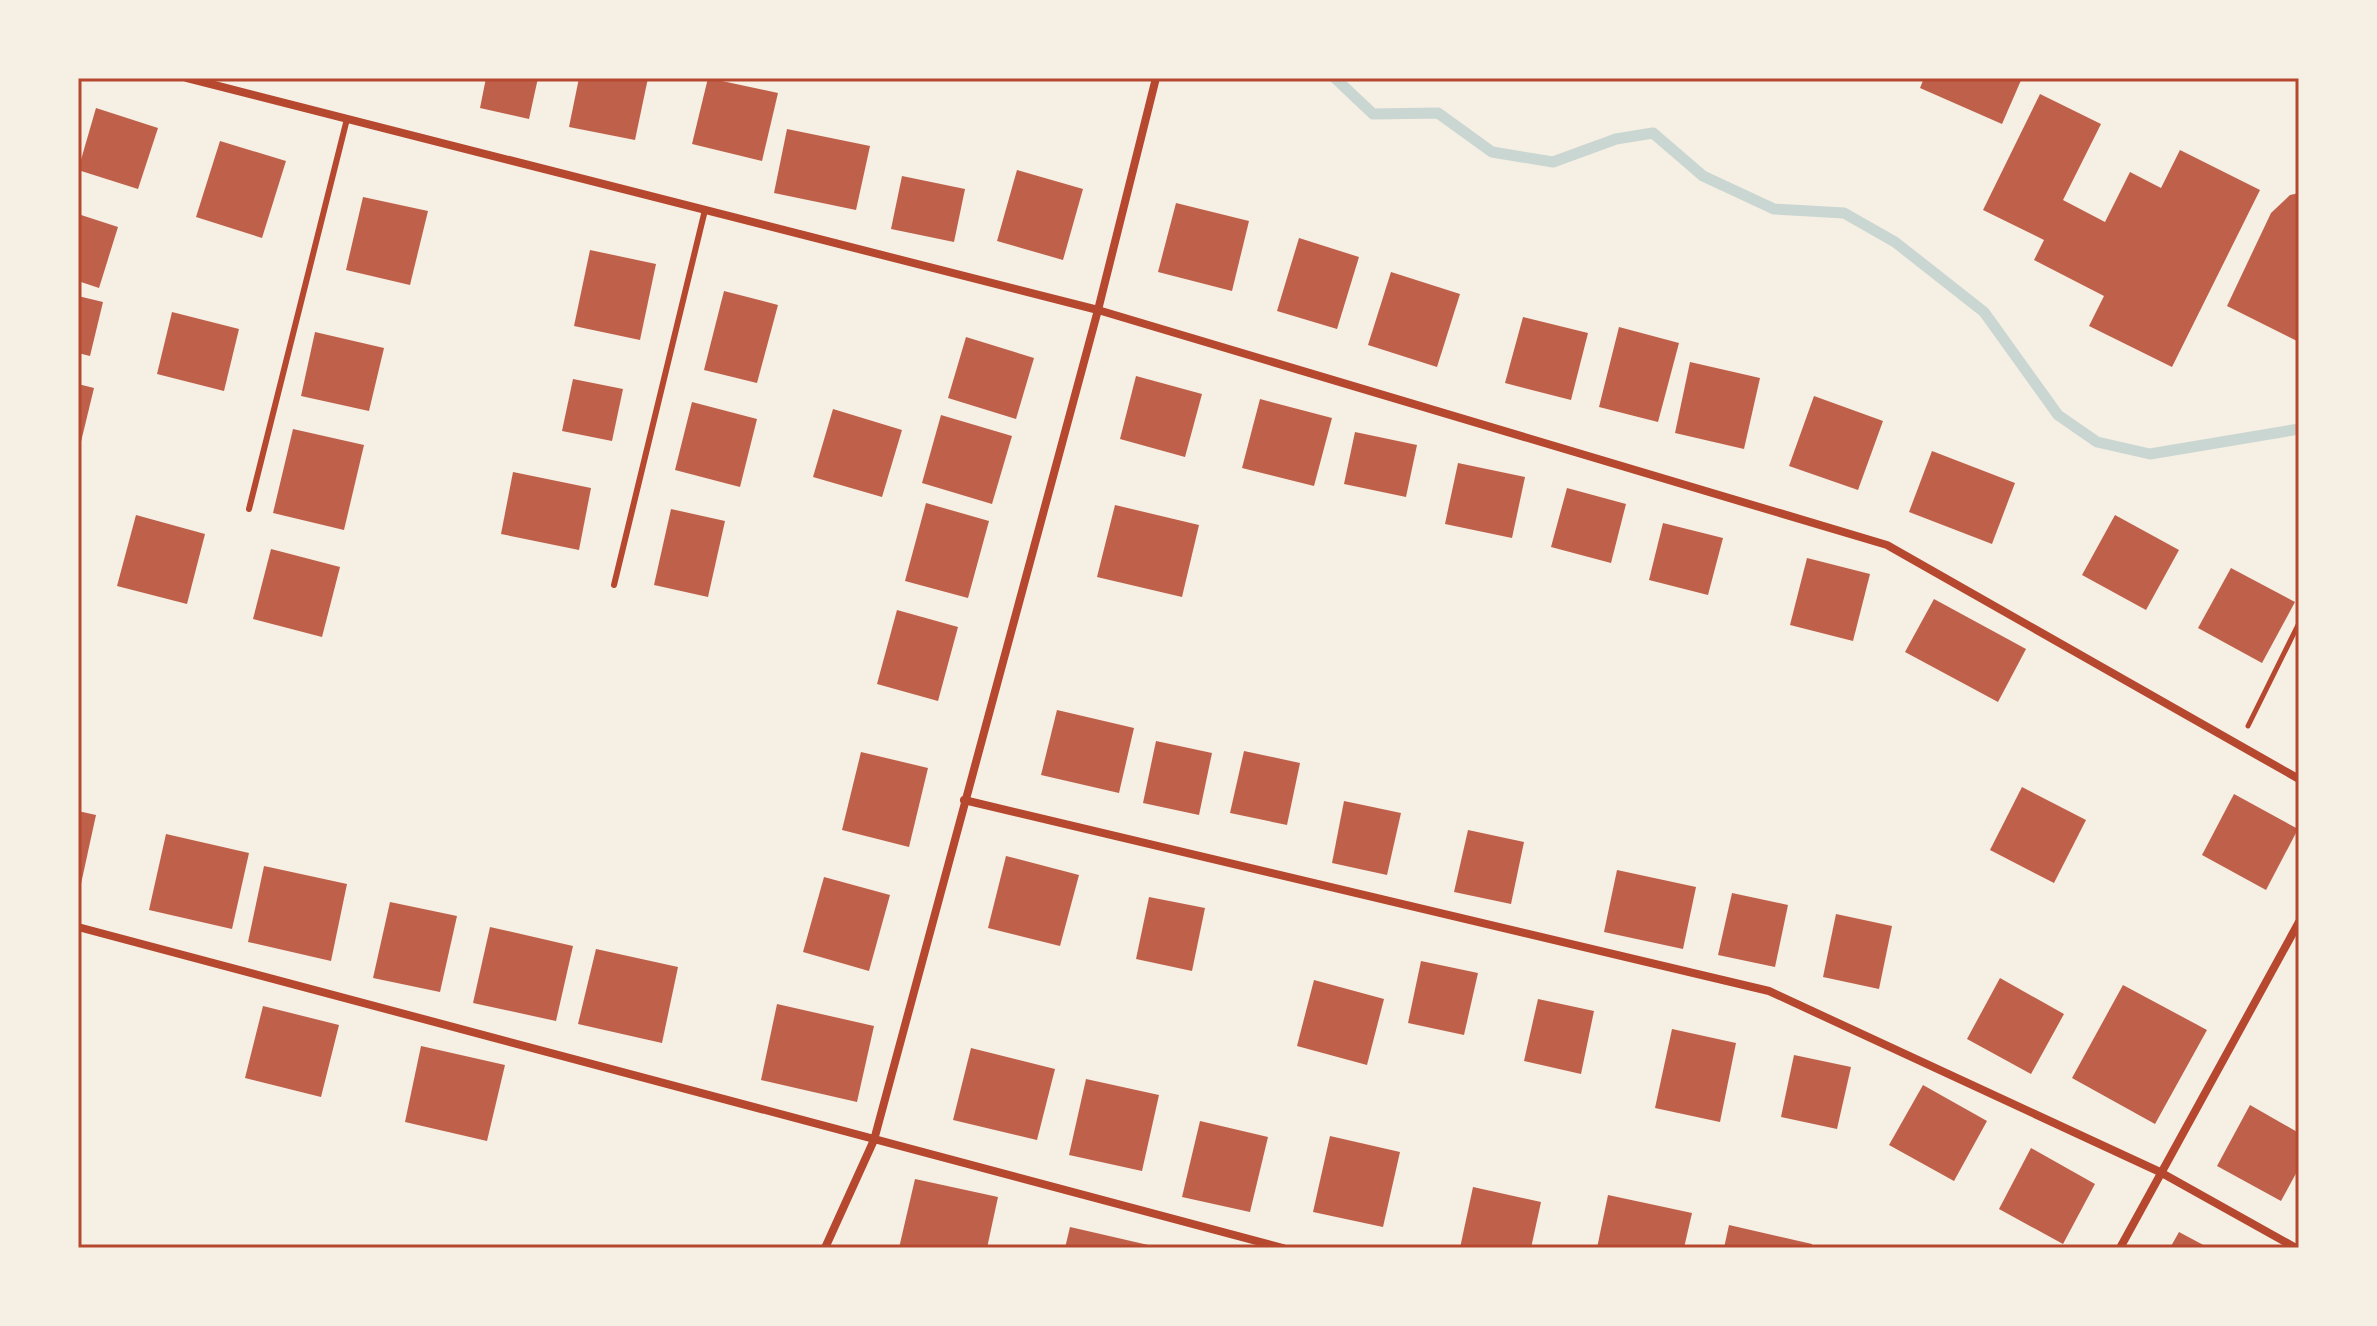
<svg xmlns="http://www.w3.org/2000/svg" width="2377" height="1326" font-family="'PT Sans',sans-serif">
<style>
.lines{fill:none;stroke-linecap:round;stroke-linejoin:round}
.stream{stroke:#c9d6d2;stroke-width:11}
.building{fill:#bf614a}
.path{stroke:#b5482f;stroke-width:5}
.service{stroke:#b5482f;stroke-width:6}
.minor{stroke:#b5482f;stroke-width:8}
.neatline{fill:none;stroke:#b5482f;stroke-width:3}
</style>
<rect width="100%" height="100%" fill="#f6efe4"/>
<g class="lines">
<polyline class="stream" points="1335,78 1373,114 1438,113 1492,152 1553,162 1616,139 1653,133 1703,176 1774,209 1844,213 1895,242 1984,312 2058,415 2097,442 2150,454 2299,429"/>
</g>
<g class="building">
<polygon points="486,78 538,78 529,119 480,108"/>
<polygon points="579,78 648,78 635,140 569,127"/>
<polygon points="708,78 778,93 762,161 692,144"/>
<polygon points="1924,78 2022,78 2002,124 1920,88"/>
<polygon points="2040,94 2101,124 2063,200 2105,222 2130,172 2161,188 2180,150 2260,190 2172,367 2089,326 2104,296 2034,260 2044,240 1983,210"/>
<polygon points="96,108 158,128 138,189 78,170"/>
<polygon points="787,129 870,146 856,210 774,193"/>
<polygon points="220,141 286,161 262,238 196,217"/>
<polygon points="1017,170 1083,189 1063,260 997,241"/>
<polygon points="902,176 965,189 954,242 891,229"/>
<polygon points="2299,193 2299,342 2227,306 2271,213 2290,195"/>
<polygon points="363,197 428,211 410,285 346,270"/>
<polygon points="1176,203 1249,221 1232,291 1158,272"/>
<polygon points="78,214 118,227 99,288 78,281"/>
<polygon points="1299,238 1359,257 1337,329 1277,311"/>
<polygon points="590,250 656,264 640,340 574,326"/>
<polygon points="1391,272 1460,294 1437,367 1368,345"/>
<polygon points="724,291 778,305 757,383 704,370"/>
<polygon points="78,296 103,302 90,356 78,353"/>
<polygon points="172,312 239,329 224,391 157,374"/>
<polygon points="1523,317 1588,333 1571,400 1505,383"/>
<polygon points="1619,327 1679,343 1658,422 1599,407"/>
<polygon points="315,332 384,348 369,411 301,396"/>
<polygon points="966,337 1034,358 1016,419 948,398"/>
<polygon points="1690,362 1760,378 1744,449 1675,433"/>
<polygon points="1136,376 1202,394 1185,457 1120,439"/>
<polygon points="573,379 623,389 612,441 562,431"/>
<polygon points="78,384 94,388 79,450 78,450"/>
<polygon points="1814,396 1883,421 1858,490 1789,466"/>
<polygon points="1260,399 1332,418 1314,486 1242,468"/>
<polygon points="692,402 757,419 740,487 675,470"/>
<polygon points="833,409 902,430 882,497 813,477"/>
<polygon points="941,415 1012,436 992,504 922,483"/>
<polygon points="293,429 364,445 344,530 273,513"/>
<polygon points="1355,432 1417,445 1406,497 1344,484"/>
<polygon points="1932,451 2015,483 1992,544 1909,512"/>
<polygon points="1458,463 1525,477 1512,538 1445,524"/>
<polygon points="513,472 591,488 579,550 501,534"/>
<polygon points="1567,488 1626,504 1611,563 1551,547"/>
<polygon points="926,503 989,521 968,598 905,581"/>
<polygon points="1115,505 1199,525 1182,597 1097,577"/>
<polygon points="671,509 725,521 708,597 654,585"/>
<polygon points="136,515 205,534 187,604 117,586"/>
<polygon points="2115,515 2179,550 2146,610 2082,575"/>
<polygon points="1663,523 1723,538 1708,595 1649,580"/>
<polygon points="271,549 340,567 322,637 253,619"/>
<polygon points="1807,558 1870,574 1853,641 1790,625"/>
<polygon points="2231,568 2295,602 2262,663 2198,628"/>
<polygon points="1934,599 2026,649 1998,702 1905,652"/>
<polygon points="897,610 958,627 938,701 877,684"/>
<polygon points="1057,710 1134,728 1119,793 1041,775"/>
<polygon points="1156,741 1212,753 1199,815 1143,803"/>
<polygon points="1244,751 1300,763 1287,825 1230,813"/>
<polygon points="861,752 928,768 909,847 842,830"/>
<polygon points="2022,787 2086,820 2054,883 1990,850"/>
<polygon points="2234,794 2298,829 2266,890 2202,855"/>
<polygon points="1344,801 1401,813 1387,875 1332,863"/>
<polygon points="78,811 96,815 79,893 78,893"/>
<polygon points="1468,830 1524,842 1511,904 1454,892"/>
<polygon points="166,834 249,853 232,929 149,910"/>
<polygon points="1006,856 1079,875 1060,946 988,928"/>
<polygon points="264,866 347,884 331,961 248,942"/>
<polygon points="1617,870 1696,887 1683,949 1604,932"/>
<polygon points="824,877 890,895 869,971 803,952"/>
<polygon points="1732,893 1788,905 1775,967 1718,955"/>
<polygon points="1149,897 1205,908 1192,971 1136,959"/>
<polygon points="390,902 457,916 440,992 373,978"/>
<polygon points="1836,914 1892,926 1879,989 1823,977"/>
<polygon points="490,927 573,946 556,1021 473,1003"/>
<polygon points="596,949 678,967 662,1043 578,1024"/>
<polygon points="1421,961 1478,973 1464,1035 1408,1023"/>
<polygon points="2000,978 2064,1014 2031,1074 1967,1039"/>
<polygon points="1314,980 1384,999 1367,1065 1297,1046"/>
<polygon points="2123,985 2207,1030 2155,1124 2072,1078"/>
<polygon points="1538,999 1594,1011 1581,1074 1524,1061"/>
<polygon points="777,1004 874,1026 857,1102 761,1080"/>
<polygon points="263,1006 339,1025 321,1097 245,1078"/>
<polygon points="1672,1029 1736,1043 1720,1122 1655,1108"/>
<polygon points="421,1046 505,1065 487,1141 405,1122"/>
<polygon points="971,1048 1055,1069 1037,1140 953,1120"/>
<polygon points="1794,1055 1851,1067 1837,1129 1781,1117"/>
<polygon points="1086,1079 1159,1095 1142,1171 1069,1155"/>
<polygon points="1923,1085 1987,1121 1954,1181 1889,1145"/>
<polygon points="2250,1105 2299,1133 2299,1168 2281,1201 2217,1166"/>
<polygon points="1200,1121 1268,1137 1250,1212 1182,1197"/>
<polygon points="1330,1136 1400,1152 1383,1227 1313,1212"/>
<polygon points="2031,1148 2095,1184 2063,1244 1999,1209"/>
<polygon points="915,1179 998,1197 987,1248 899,1248"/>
<polygon points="1473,1187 1541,1202 1531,1248 1460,1248"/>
<polygon points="1608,1195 1692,1213 1684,1248 1597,1248"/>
<polygon points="1729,1225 1812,1244 1811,1248 1724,1248"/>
<polygon points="1070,1227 1157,1247 1157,1248 1065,1248"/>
<polygon points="2179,1232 2209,1248 2170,1248"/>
</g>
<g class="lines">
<polyline class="path" points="2248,726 2299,623"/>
<g class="service">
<polyline points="249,509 347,119"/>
<polyline points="614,585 705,210"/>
</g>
<g class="minor">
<polyline points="187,78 1098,310 1887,545 2299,779"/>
<polyline points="964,800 1769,991 2160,1172 2296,1248"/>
<polyline points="78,927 1283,1248"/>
<polyline points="825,1248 874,1140 1098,310 1156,78"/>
<polyline points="2120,1248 2299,922"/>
</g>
</g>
<rect width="2377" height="1326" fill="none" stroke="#f6efe4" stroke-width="160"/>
<rect x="80" y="80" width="2217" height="1166" class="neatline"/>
</svg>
